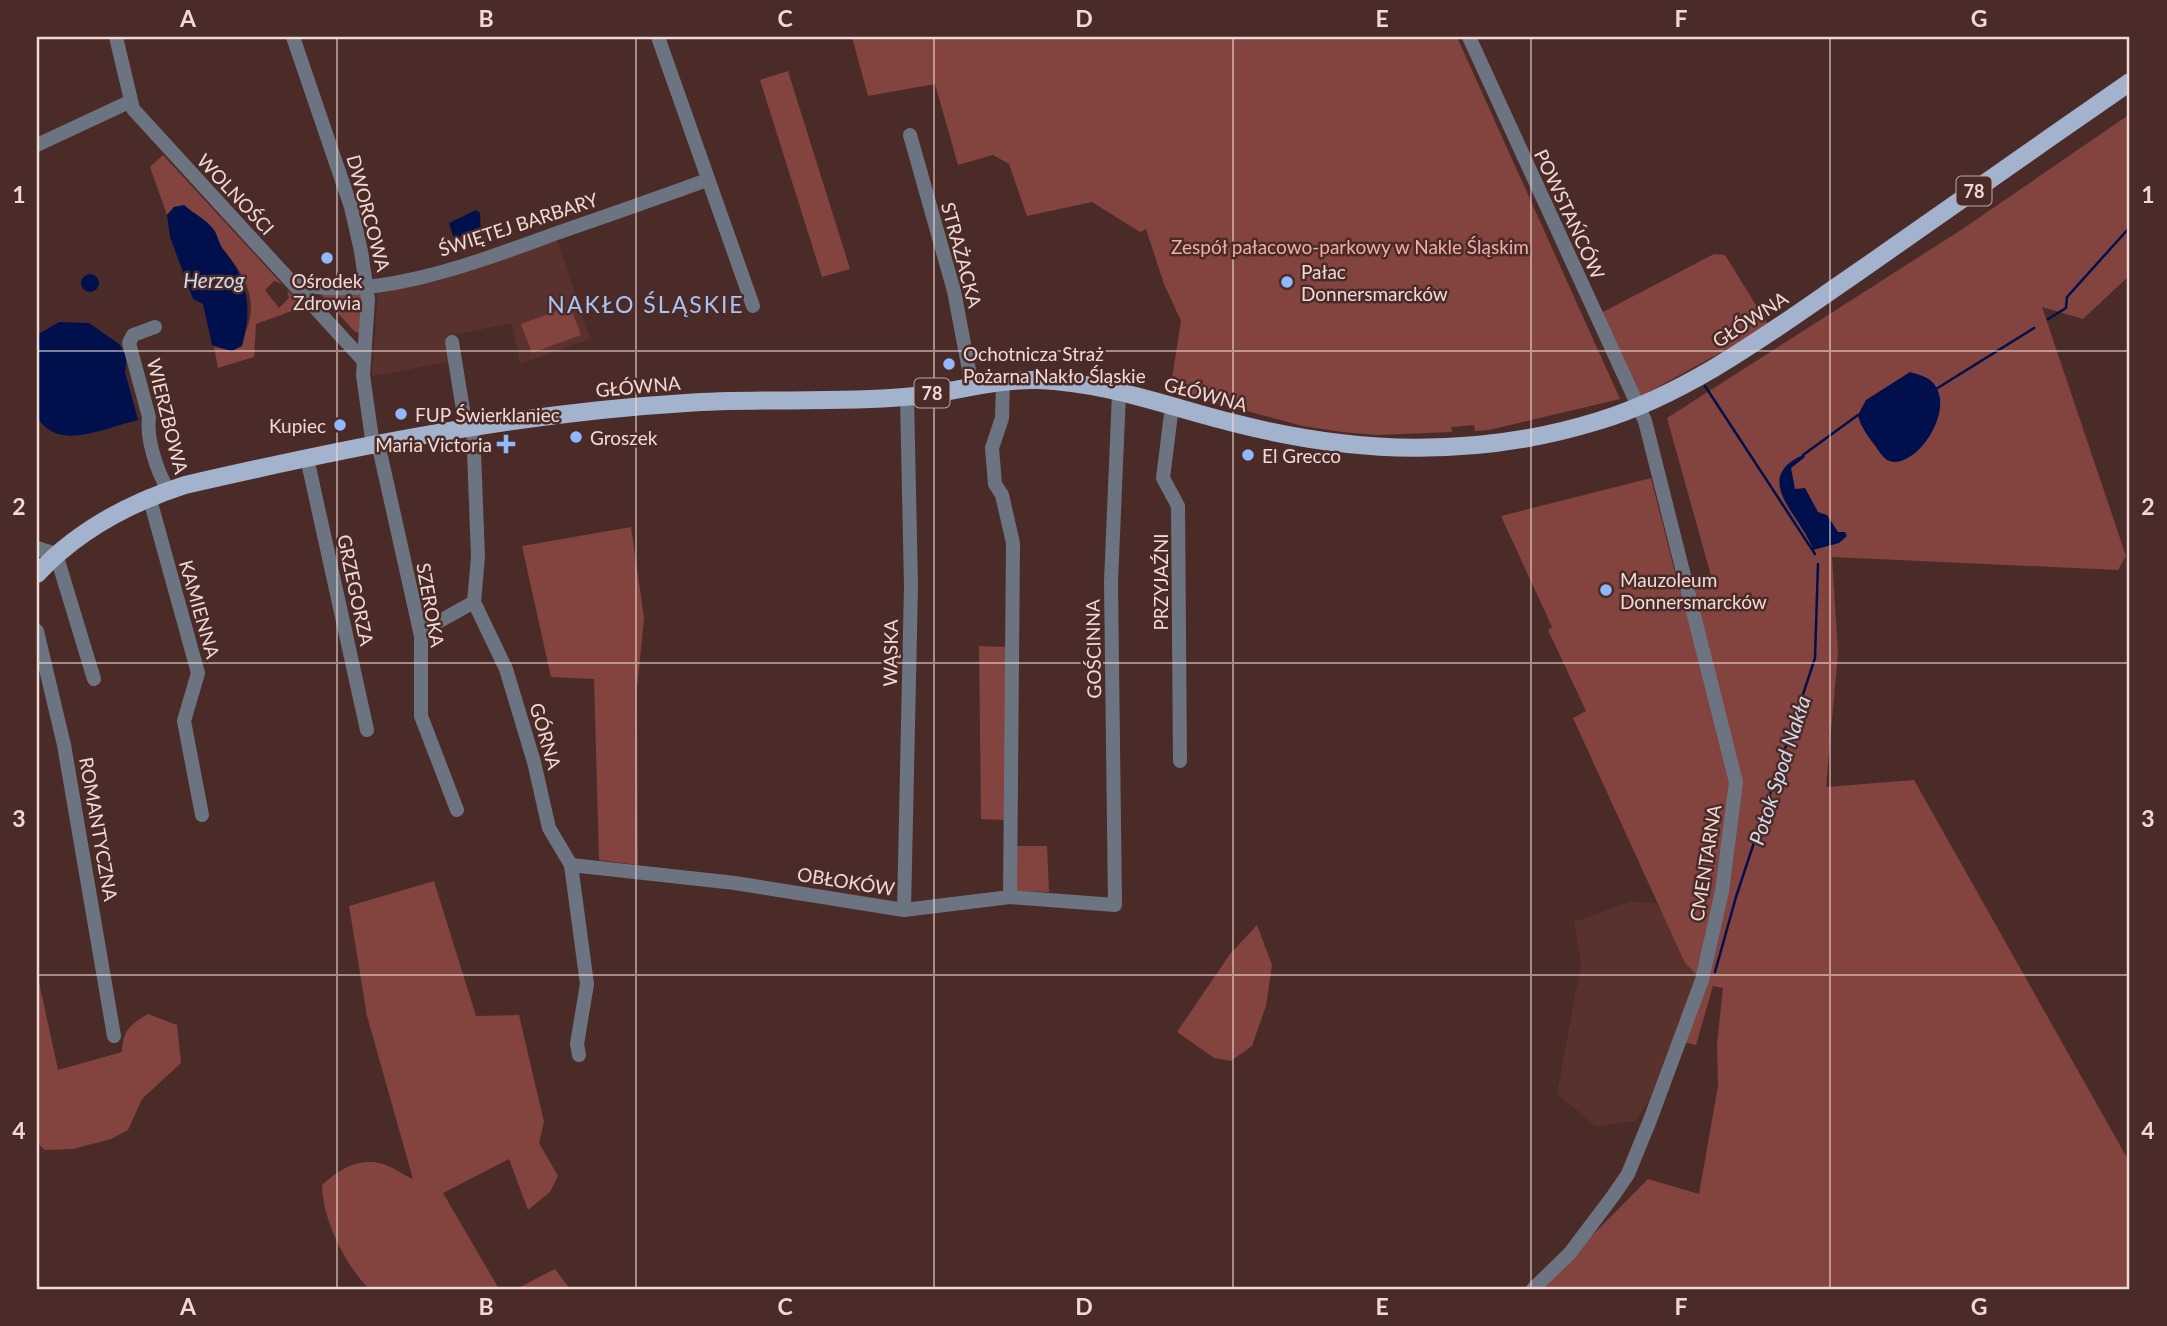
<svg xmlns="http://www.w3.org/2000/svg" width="2167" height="1326" font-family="Lato,sans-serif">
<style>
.built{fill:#59322e}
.green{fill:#83433e}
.water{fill:#00104c}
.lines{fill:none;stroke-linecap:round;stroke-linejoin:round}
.stream{stroke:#00104c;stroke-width:2.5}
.minor{stroke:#6d7481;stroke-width:14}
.major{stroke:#a4b3cd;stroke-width:18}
.grid{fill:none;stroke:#f0dad7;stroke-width:2;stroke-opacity:0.55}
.poi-dot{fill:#91b8fd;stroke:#4b2b28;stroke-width:2.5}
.labels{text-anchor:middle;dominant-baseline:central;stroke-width:5;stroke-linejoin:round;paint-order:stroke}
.shield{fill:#4b2b28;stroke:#bea6a2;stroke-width:2}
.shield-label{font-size:18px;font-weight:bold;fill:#f0dad7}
.street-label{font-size:19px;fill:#f0dad7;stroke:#4b2b28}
.park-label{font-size:19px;fill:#f5aca4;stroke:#4b2b28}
.poi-label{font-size:19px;fill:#f0dad7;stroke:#4b2b28;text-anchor:start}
.water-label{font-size:21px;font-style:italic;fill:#d0dbee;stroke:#4b2b28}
.quarter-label{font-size:23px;letter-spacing:2px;fill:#a6c4f7;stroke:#4b2b28}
.neatline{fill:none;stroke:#f0dad7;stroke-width:2.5}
.grid-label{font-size:23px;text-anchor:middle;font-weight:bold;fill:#f0dad7}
</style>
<rect width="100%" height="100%" fill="#4b2b28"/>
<g class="built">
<polygon points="556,237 590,339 520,364 512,323 445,336 449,362 372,376 378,291 437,281"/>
<polygon points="1630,902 1656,903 1698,973 1649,1101 1635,1121 1596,1126 1557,1094 1581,964 1574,922"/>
</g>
<g class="green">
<polygon points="852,37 1457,37 1620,399 1489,430 1475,431 1474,425 1451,427 1452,432 1377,435 1342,432 1303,426 1170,391 1181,321 1164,284 1146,229 1140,232 1092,202 1027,216 1009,164 993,155 958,165 935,84 868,96"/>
<polygon points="788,71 850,269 822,277 760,80"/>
<polygon points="2130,114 2130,275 2083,319 2042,307 2126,556 2118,570 1832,557 1838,653 1826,787 1914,780 2130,1163 2130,1289 1539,1289 1648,1179 1699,1194 1718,1086 1717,1044 1723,988 1713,986 1696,1045 1678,1041 1702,980 1685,963 1573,718 1586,711 1548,630 1552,627 1501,516 1651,478 1680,592 1713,583 1667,418 1961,230"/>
<path d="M163 155 282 284 274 281 265 290 279 308 289 298 287 290 303 307 256 324 254 357 218 368 214 347 232 351C237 344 244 336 247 328 267 278 207 233 174 207L167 215 150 167Z"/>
<polygon points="1714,254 1725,255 1769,326 1638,398 1601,313"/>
<polygon points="317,290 363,291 360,333 355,332"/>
<polygon points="570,306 581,335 532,353 521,324"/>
<polygon points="631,527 644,618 637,689 638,865 599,860 594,679 551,677 522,546"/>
<polygon points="979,646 1006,647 1004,820 981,819"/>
<polygon points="1016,846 1047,846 1049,892 1014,891"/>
<path d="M434 881 476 1016 519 1015 544 1122 539 1143 558 1176 550 1192 528 1210 509 1159 443 1193 499 1289H369C344 1263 323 1220 322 1185 339 1169 359 1157 383 1164 394 1167 404 1176 413 1179L367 1016 349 906Z"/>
<polygon points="1257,925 1272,965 1266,1006 1252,1046 1231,1061 1214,1058 1177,1032 1230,954"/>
<path d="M37 973 58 1070 122 1052C123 1031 129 1025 148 1014L177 1025 181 1063 142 1099 128 1130 111 1139 73 1149 45 1150 37 1143Z"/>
<polygon points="555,1269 570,1289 516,1289"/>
</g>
<g class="water">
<path d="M184 205C193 213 207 220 214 230 218 236 219 244 223 249 248 279 253 308 242 346L232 351 212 345 203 304 193 299 170 237 167 215 174 207Z"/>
<polygon points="476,210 480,213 481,236 466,243 462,237 453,236 449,223"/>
<circle cx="90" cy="283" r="9"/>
<path d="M59 322 89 323 119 344 127 357 125 372 138 420C106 427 58 453 37 417V335Z"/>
<path d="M1910 372C1916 374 1925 376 1930 380 1961 406 1914 474 1887 460 1882 457 1877 448 1873 443 1867 435 1860 425 1858 415L1866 400Z"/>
<path d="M1803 455 1805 457 1791 468 1795 489 1805 488 1818 512 1827 515 1838 532H1845L1847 536 1839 543 1813 550C1803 517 1749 479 1803 455Z"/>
</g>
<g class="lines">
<g class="stream">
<polyline points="2048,319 2066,308 2067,297 2130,227"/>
<polyline points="1705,386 1815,554"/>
<polyline points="1936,389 2034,328"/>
<polyline points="1803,455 1858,415"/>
<polyline points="1715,972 1736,897 1815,658 1818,564"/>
</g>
<g class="minor">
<polyline points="116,37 133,109 362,359"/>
<polyline points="293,37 351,207 361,251 368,299 363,375 372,439 380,452 421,636 421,716 457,810"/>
<polyline points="658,37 753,306"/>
<polyline points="1469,37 1645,421 1736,782 1722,891 1702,980 1650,1120 1628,1174 1613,1196 1570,1253 1533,1289"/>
<polyline points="910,135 954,291 972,386"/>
<polyline points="37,145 129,102"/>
<path d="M295 284C379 302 482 260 560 232 609 215 658 198 707 180"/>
<path d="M155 327 133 335 129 343 149 417C146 439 157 471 168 490"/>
<polyline points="452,342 466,428"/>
<polyline points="1003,380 1002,418 992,448 995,484 1002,495 1013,543 1010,897"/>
<polyline points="1172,406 1163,478 1178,506 1180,761"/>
<polyline points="473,426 478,557 474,602 506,669 534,762 549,828 571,865 587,984 577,1044 579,1055"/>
<polyline points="307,458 367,730"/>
<polyline points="149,496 198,673 184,721 202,815"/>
<polyline points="37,548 56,554 94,679"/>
<polyline points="37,631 64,745 114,1036"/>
<polyline points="420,632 474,602"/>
<polyline points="571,865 735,883 904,910 1010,897 1115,905 1111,582 1119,393"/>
<polyline points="904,910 911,586 907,397"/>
</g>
<path class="major" d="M37 574C78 530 129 503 185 485 350 447 517 413 686 403 759 398 832 403 904 397 950 394 992 379 1038 380 1103 382 1167 406 1230 422 1353 454 1475 459 1598 421 1693 392 1776 328 1858 272 1948 209 2039 145 2130 82"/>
</g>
<path class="grid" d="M337 37V1289M636 37V1289M934 37V1289M1233 37V1289M1531 37V1289M1830 37V1289M37 351H2130M37 663H2130M37 975H2130"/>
<g class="poi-dot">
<circle cx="327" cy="258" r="7"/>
<circle cx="1287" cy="282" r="7"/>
<circle cx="949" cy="364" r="7"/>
<circle cx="401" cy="414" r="7"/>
<circle cx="340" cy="425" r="7"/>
<circle cx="576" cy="437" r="7"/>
<path d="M502.5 433.5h7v7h7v7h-7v7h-7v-7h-7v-7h7z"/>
<circle cx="1248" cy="455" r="7"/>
<circle cx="1606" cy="590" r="7"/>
</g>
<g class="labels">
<g class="shield">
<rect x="1956.5" y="176.5" width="35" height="29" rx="5"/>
<rect x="914.5" y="378.5" width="35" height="29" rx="5"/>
</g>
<g class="shield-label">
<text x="1974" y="191">78</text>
<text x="932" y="393">78</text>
</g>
<g class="street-label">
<text transform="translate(236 194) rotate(47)">WOLNOŚCI</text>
<text transform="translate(369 213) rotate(75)">DWORCOWA</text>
<text transform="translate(1570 214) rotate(65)">POWSTAŃCÓW</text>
<text transform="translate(518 224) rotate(-18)">ŚWIĘTEJ BARBARY</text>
<text transform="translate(962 255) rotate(75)">STRAŻACKA</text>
<text transform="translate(1750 319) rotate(-33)">GŁÓWNA</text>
<text transform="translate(638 386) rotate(-5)">GŁÓWNA</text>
<text transform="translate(1206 394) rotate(15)">GŁÓWNA</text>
<text transform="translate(168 416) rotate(76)">WIERZBOWA</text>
<text transform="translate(1160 582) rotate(-90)">PRZYJAŹNI</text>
<text transform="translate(356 590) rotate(78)">GRZEGORZA</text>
<text transform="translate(431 605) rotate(80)">SZEROKA</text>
<text transform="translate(200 609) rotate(74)">KAMIENNA</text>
<text transform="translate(1093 649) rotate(-91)">GOŚCINNA</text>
<text transform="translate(890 653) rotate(-89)">WĄSKA</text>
<text transform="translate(546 736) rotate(74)">GÓRNA</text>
<text transform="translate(99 829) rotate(80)">ROMANTYCZNA</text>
<text transform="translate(1705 863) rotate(-81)">CMENTARNA</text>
<text transform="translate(846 881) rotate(9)">OBŁOKÓW</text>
</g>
<g class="park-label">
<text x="1350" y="246">Zespół pałacowo-parkowy w Nakle Śląskim</text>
</g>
<g class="poi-label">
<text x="1301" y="271">Pałac<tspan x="1301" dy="22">Donnersmarcków</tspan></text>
<text x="327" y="280" text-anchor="middle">Ośrodek<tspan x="327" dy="22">Zdrowia</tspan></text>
<text x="963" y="353">Ochotnicza Straż<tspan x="963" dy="22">Pożarna Nakło Śląskie</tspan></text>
<text x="415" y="414">FUP Świerklaniec</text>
<text x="326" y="425" text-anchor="end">Kupiec</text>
<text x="590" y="437">Groszek</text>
<text x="492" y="444" text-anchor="end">Maria Victoria</text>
<text x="1262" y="455">El Grecco</text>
<text x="1620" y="579">Mauzoleum<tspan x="1620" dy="22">Donnersmarcków</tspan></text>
</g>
<g class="water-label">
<text x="214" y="279">Herzog</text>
<text transform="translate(1779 770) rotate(-72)">Potok Spod Nakła</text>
</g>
<g class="quarter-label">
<text x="646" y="304">NAKŁO ŚLĄSKIE</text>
</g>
</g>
<rect width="2167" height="1326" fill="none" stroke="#4b2b28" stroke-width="77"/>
<rect x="38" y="38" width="2090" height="1250" class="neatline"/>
<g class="grid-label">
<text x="188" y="27">A</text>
<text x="486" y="27">B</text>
<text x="785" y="27">C</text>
<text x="1084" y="27">D</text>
<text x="1382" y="27">E</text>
<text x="1681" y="27">F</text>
<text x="1979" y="27">G</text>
<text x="19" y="203">1</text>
<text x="2148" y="203">1</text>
<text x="19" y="515">2</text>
<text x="2148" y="515">2</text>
<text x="19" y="827">3</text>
<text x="2148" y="827">3</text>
<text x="19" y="1139">4</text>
<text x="2148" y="1139">4</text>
<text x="188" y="1315">A</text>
<text x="486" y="1315">B</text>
<text x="785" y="1315">C</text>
<text x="1084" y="1315">D</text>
<text x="1382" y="1315">E</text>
<text x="1681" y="1315">F</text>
<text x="1979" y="1315">G</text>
</g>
</svg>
